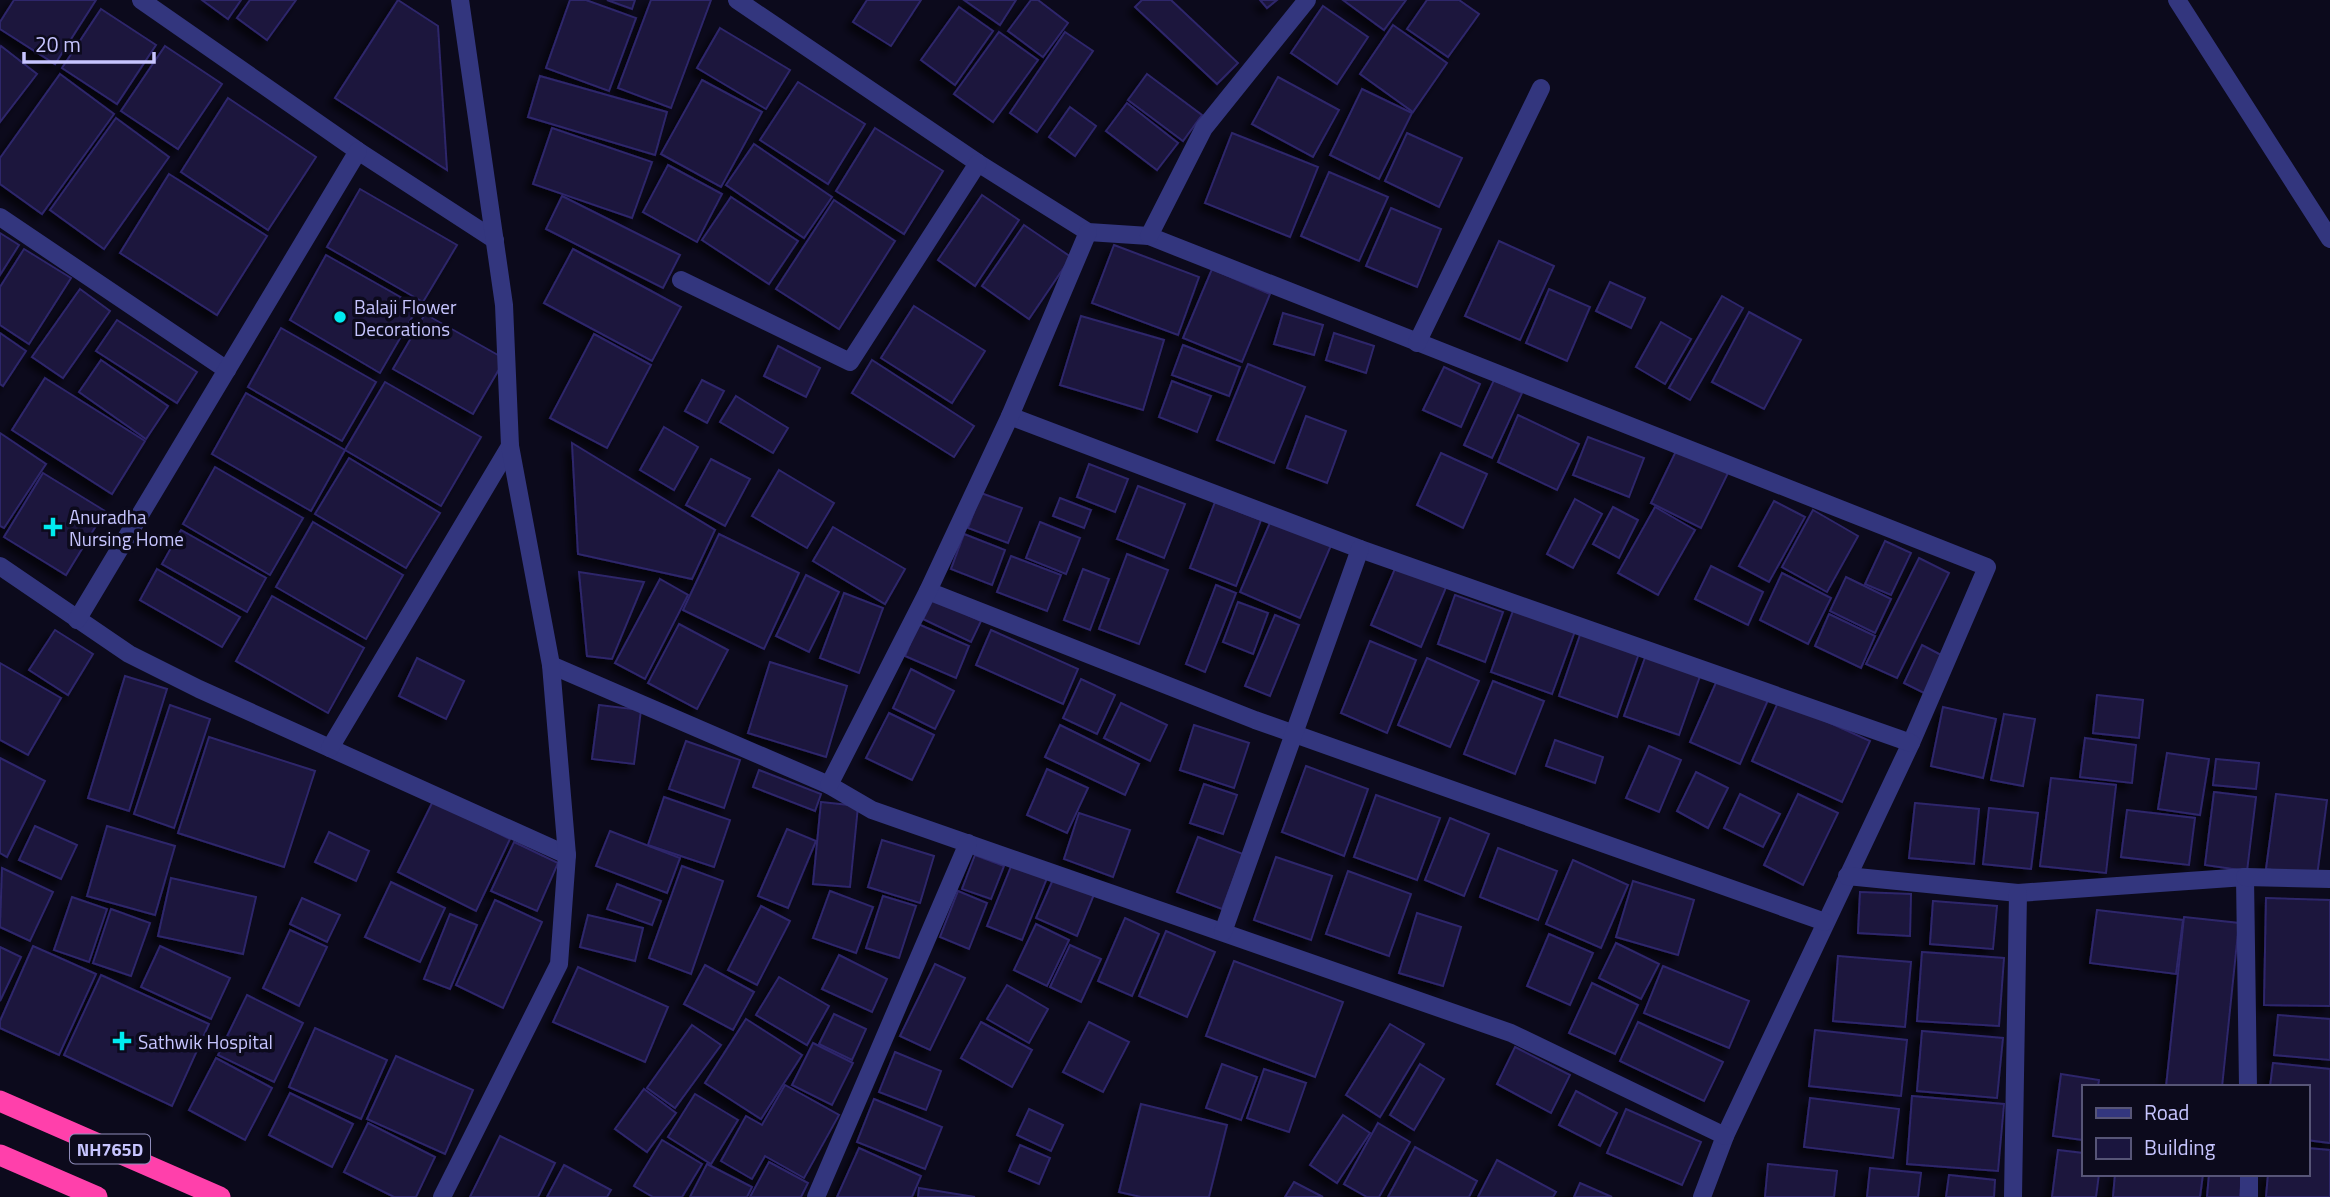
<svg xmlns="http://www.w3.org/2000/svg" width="2330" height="1197" font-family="'Titillium Web',sans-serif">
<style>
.building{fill:#1a153e;stroke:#2e266b;stroke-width:2;filter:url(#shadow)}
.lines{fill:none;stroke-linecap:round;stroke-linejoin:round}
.street{stroke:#33367e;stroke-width:18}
.highway{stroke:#ff40ab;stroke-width:21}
.poi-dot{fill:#00ebf0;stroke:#0c0a1c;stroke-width:2.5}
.labels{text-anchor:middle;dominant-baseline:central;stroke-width:7;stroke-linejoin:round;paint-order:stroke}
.shield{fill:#0c0a1c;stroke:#8f8dbb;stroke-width:2}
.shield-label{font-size:18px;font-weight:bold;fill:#c7c5ff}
.poi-label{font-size:19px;fill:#c7c5ff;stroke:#0c0a1c;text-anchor:start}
</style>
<defs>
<filter id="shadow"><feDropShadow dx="-6" dy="6" stdDeviation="3.5" flood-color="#0009"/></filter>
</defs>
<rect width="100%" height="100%" fill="#0c0a1c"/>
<g class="building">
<polygon points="14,0 96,0 55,64 0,29 0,22"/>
<polygon points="202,0 241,0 228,19"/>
<polygon points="250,0 296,0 267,40 237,18"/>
<polygon points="398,0 438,26 447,170 335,98"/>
<polygon points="570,0 586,0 636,18 609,91 546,68"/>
<polygon points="607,0 635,0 632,9"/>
<polygon points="651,0 711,0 671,108 618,88"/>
<polygon points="867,0 921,0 891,46 853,22"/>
<polygon points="964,0 1016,0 1000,25"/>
<polygon points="1031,0 1038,0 1068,23 1043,57 1008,31"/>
<polygon points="1142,0 1171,0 1238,63 1217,84 1135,7"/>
<polygon points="1260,0 1277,0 1267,8"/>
<polygon points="1343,0 1406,0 1384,30"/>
<polygon points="1427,0 1459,0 1479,14 1448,57 1407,29"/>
<polygon points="1323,6 1368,37 1337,84 1291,53"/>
<polygon points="959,7 993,31 955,85 921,60"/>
<polygon points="101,9 156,45 117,104 62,68"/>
<polygon points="1393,25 1447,63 1413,112 1360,74"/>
<polygon points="720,28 790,70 766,109 697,68"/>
<polygon points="999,32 1038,60 993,122 954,94"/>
<polygon points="1065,32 1093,51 1037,132 1010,113"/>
<polygon points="1,46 37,74 0,122 0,48"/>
<polygon points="165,46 222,84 178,149 121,111"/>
<polygon points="60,74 114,114 42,214 0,184 0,158"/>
<polygon points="1147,74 1202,115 1183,141 1128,100"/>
<polygon points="540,76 667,112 655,155 528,117"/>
<polygon points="1278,77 1339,110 1313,157 1252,124"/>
<polygon points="702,80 762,112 721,187 661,154"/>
<polygon points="798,82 865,124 828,184 760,140"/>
<polygon points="1362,89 1412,113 1379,179 1330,155"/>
<polygon points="228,98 316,157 268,230 181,172"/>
<polygon points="1127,103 1178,143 1157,170 1106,131"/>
<polygon points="1070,107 1096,126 1075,156 1049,137"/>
<polygon points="116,118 169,157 104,249 50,210"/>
<polygon points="552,128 652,162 632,218 533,184"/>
<polygon points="875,128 943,171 904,234 836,191"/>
<polygon points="1232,133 1318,167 1290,237 1205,203"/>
<polygon points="1407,133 1462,158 1439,207 1385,181"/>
<polygon points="754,144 832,197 804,238 726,185"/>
<polygon points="668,165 722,194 697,242 643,212"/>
<polygon points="1329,172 1388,197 1359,261 1301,236"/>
<polygon points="169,174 267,236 217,315 120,253"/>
<polygon points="360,189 457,245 423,302 327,247"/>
<polygon points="982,195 1019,220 975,286 938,260"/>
<polygon points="562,196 680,255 663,288 546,229"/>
<polygon points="731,197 798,241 769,284 702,240"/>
<polygon points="834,200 895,241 839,329 776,289"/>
<polygon points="1391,208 1441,229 1417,287 1366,266"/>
<polygon points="1024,225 1071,257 1029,319 982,286"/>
<polygon points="0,233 19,245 0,275"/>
<polygon points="1499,241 1554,266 1520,340 1465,316"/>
<polygon points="1114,245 1199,277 1178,335 1092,303"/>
<polygon points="24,249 71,278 29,344 0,325 0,287"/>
<polygon points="573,249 681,307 652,361 544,303"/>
<polygon points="326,255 418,307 380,373 290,320"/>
<polygon points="1212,269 1270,294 1242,362 1183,338"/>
<polygon points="1610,282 1645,298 1631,328 1596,311"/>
<polygon points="80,289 110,311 63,378 32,357"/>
<polygon points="1549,289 1590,307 1567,361 1526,343"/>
<polygon points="1722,296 1743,308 1690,400 1669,388"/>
<polygon points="914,306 985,351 952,403 881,358"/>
<polygon points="1749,312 1801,340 1764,409 1712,382"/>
<polygon points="1283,313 1323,325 1314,355 1274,344"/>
<polygon points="425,314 505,359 473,414 393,369"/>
<polygon points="1081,316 1164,340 1143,410 1060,385"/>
<polygon points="117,320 197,372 177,403 96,351"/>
<polygon points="1661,322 1691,339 1665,384 1636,367"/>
<polygon points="281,328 376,382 342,441 248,387"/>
<polygon points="0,333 26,351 3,386 0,384"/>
<polygon points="1334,333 1374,346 1366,373 1326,360"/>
<polygon points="594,334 651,365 607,448 550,418"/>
<polygon points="1183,345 1240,367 1229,396 1172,375"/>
<polygon points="778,346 820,368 806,397 764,376"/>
<polygon points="101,360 168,406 146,439 79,392"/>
<polygon points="872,360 974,426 954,457 852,393"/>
<polygon points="1248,364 1305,387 1274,463 1217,440"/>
<polygon points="1444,367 1480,384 1461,427 1423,410"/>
<polygon points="45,378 145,441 112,494 12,430"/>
<polygon points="702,380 724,391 707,423 685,411"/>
<polygon points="1494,380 1522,393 1492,458 1464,445"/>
<polygon points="1172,381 1211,396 1197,432 1159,417"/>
<polygon points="385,382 481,437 441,506 345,450"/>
<polygon points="246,393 345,450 311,511 212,454"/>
<polygon points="736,396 788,428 773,453 720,422"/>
<polygon points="1518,415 1579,444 1557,490 1498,462"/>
<polygon points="1306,416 1346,431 1327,483 1287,468"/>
<polygon points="664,427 698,447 674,490 640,470"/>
<polygon points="0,433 46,464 4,528 0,526"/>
<polygon points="1588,437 1644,458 1629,497 1573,475"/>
<polygon points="572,443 715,530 692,579 578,554"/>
<polygon points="1678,447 1728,473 1701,528 1651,503"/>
<polygon points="1441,453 1487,474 1463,528 1417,505"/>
<polygon points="349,458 440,513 406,568 315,514"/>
<polygon points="711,459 750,479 725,526 686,505"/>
<polygon points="1089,464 1128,479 1115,512 1077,497"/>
<polygon points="215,467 303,518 270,575 183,524"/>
<polygon points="779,470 834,503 807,548 752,516"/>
<polygon points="43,473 105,511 66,575 4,537"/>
<polygon points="1138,486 1185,504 1164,558 1117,539"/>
<polygon points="981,493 1022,508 1008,543 968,528"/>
<polygon points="1060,498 1091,510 1084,528 1053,516"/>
<polygon points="1575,499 1602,514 1573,568 1547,554"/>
<polygon points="1774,501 1805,517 1769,582 1739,566"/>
<polygon points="1215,502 1261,520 1236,586 1190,568"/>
<polygon points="1613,507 1638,520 1619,558 1593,544"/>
<polygon points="1655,507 1695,530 1658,595 1618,573"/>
<polygon points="1813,510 1858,536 1827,592 1782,567"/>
<polygon points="1272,518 1332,543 1300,618 1240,592"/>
<polygon points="313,522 403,575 366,639 276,587"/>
<polygon points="1040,522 1080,538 1066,574 1026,558"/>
<polygon points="833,527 905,569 885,604 813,561"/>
<polygon points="181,530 266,578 247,612 162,564"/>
<polygon points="719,534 799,573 764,649 683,610"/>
<polygon points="964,534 1005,550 992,585 951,569"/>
<polygon points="1885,541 1911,553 1891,595 1865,584"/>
<polygon points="1127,554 1168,570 1139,644 1099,629"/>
<polygon points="1011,556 1061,575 1047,611 997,592"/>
<polygon points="1919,558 1949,573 1897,678 1866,664"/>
<polygon points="1397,564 1447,585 1421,647 1371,625"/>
<polygon points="1711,566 1763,592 1748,625 1695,599"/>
<polygon points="157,569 240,617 222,647 140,600"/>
<polygon points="1083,569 1109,579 1090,630 1064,620"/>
<polygon points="579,572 644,582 612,659 587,656"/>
<polygon points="1782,573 1831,598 1808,644 1760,620"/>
<polygon points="806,575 839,592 809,652 776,636"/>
<polygon points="1846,577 1891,599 1875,633 1830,611"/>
<polygon points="660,579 688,595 645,679 615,663"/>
<polygon points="1216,585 1236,593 1205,672 1186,664"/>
<polygon points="844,593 883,608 859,673 820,658"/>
<polygon points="1455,595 1503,612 1485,662 1438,644"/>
<polygon points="272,596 364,648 328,713 236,661"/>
<polygon points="933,599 981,621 971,642 923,619"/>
<polygon points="1238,602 1268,613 1253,654 1223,642"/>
<polygon points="1514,608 1575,631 1552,694 1491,672"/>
<polygon points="1829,614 1875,636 1861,668 1815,646"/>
<polygon points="1275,615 1299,625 1270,696 1245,686"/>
<polygon points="679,624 728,650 697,709 648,683"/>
<polygon points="918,624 969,646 956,678 905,656"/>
<polygon points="55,630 93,654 68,695 29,670"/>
<polygon points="991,630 1078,669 1063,704 976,665"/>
<polygon points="1581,632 1639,653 1617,717 1559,696"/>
<polygon points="1370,641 1416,660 1387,733 1341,713"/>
<polygon points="1922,645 1945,657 1926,694 1904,683"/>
<polygon points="1646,655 1700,676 1679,735 1624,716"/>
<polygon points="417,658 464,681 446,719 399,696"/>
<polygon points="1427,658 1479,681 1450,747 1398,725"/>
<polygon points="770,662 847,686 826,757 748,733"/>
<polygon points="0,663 61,698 28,755 0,740"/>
<polygon points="911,669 954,691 935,729 893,708"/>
<polygon points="125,676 167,689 129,811 88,798"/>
<polygon points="1718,678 1768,700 1740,764 1690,742"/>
<polygon points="1081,679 1115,695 1097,734 1063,718"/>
<polygon points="1493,681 1544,701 1515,774 1464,754"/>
<polygon points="2097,695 2143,700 2139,738 2093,733"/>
<polygon points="1779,700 1870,741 1842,802 1752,761"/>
<polygon points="1121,703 1167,725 1150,761 1104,738"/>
<polygon points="170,705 210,719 174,828 134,814"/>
<polygon points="599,705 641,710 634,764 592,759"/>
<polygon points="1943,707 1996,719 1983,778 1931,766"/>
<polygon points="889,713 934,735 912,780 866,758"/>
<polygon points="2004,714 2035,719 2023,786 1991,780"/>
<polygon points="1060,725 1139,764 1125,795 1045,757"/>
<polygon points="1194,725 1249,743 1234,788 1180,770"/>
<polygon points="209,737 315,771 284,867 178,833"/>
<polygon points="2085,738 2136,745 2132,783 2080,777"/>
<polygon points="1555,740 1603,757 1595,783 1546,766"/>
<polygon points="686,741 740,760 724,808 669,789"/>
<polygon points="1649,746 1681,760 1659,812 1626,798"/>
<polygon points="2167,753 2209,759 2200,815 2158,809"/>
<polygon points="0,758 45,781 7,857 0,853"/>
<polygon points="2216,759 2259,763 2256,789 2213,785"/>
<polygon points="1306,766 1368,789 1344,856 1282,832"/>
<polygon points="1047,769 1088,788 1067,833 1027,815"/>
<polygon points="759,770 821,794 815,811 753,787"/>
<polygon points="1696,772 1728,788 1708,828 1677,811"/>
<polygon points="2051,778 2116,785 2106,873 2040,866"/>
<polygon points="1204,784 1237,795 1223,834 1190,823"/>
<polygon points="2214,792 2256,797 2247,871 2205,865"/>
<polygon points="1740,794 1780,814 1763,847 1724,828"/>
<polygon points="1798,794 1838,813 1803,885 1764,865"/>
<polygon points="2276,794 2327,800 2317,876 2266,869"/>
<polygon points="1376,795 1440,818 1417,880 1354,857"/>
<polygon points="664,797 730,820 714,867 648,845"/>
<polygon points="433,801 510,839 476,911 398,872"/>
<polygon points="821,802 858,806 850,887 813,884"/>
<polygon points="1915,803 1979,809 1974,864 1909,858"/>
<polygon points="1989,808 2038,813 2031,869 1983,864"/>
<polygon points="2127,810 2195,818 2189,865 2121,857"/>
<polygon points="1079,813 1130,830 1113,877 1064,859"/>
<polygon points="1450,818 1489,834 1464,896 1425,880"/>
<polygon points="35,826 77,845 61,879 19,860"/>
<polygon points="107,826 175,846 155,915 87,896"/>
<polygon points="787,829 816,841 788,908 758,896"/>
<polygon points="610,831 680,858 667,893 596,866"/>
<polygon points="329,832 369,851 356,881 315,862"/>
<polygon points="1198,837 1243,854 1222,909 1177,892"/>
<polygon points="882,840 934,856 920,903 868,887"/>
<polygon points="514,842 558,863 537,911 491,891"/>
<polygon points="1498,848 1557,871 1538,920 1480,897"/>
<polygon points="975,855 1004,866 991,899 962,889"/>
<polygon points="1276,857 1332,876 1311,940 1254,920"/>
<polygon points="1573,860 1628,885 1601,948 1546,924"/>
<polygon points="1012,864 1047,878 1022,940 987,926"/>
<polygon points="682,866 723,881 691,974 649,958"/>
<polygon points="2,868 53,892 30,941 0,927"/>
<polygon points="1348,871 1411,894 1389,956 1326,934"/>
<polygon points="1055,875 1095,892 1077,936 1036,918"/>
<polygon points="171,878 256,897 243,954 158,936"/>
<polygon points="1633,881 1694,900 1678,955 1616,937"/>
<polygon points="391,882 445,908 420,962 365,937"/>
<polygon points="617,884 661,901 652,925 607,909"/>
<polygon points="830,891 873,907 856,953 813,938"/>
<polygon points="958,891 987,903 969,949 940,937"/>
<polygon points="1860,892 1911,894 1910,936 1858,933"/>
<polygon points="883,896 916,906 899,958 866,948"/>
<polygon points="72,897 107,909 89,962 54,950"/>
<polygon points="302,898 340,915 327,942 290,924"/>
<polygon points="2266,898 2330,900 2330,1006 2264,1005"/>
<polygon points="495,900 542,922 503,1008 456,985"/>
<polygon points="1933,901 1997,906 1993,949 1930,944"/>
<polygon points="761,906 790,921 757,985 728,970"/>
<polygon points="111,909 150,923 131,976 93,963"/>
<polygon points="2097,910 2183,920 2176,974 2090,963"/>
<polygon points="1417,913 1461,927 1443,986 1399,973"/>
<polygon points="450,914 477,925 450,989 424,979"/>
<polygon points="588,915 643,928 635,961 580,947"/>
<polygon points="2184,917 2239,923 2222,1087 2166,1087"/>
<polygon points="1125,918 1159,934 1132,996 1098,981"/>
<polygon points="1036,924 1069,940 1047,986 1014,970"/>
<polygon points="290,930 327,947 299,1006 263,988"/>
<polygon points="1166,931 1215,952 1187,1017 1139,996"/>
<polygon points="1549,934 1593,953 1570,1005 1527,986"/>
<polygon points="1616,943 1659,964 1641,999 1599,978"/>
<polygon points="1070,945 1101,959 1081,1002 1050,987"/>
<polygon points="33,946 96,974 59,1055 0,1028 0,1021"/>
<polygon points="160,946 230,978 211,1019 141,987"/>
<polygon points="0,947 21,957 0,1001"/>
<polygon points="1922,952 2004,958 1999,1026 1917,1021"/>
<polygon points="839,955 887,979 872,1012 822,989"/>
<polygon points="1838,956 1911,962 1905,1027 1833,1021"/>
<polygon points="1234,961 1343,1002 1315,1077 1206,1036"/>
<polygon points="935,964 965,978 930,1050 900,1036"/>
<polygon points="705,965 754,992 733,1030 684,1004"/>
<polygon points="1663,966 1749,1001 1729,1048 1644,1013"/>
<polygon points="578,967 668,1007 645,1062 553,1022"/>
<polygon points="101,975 209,1024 172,1106 64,1055"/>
<polygon points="779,977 829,1006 807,1045 756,1015"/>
<polygon points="1592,983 1638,1005 1615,1054 1569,1033"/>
<polygon points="1007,985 1048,1009 1029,1043 987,1019"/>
<polygon points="247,995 303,1023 274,1082 218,1055"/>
<polygon points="834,1014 866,1029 852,1060 819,1044"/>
<polygon points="2278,1015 2330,1019 2330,1060 2274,1055"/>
<polygon points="746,1019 802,1055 761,1119 705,1083"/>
<polygon points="981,1022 1032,1050 1012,1087 961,1058"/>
<polygon points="1089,1022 1129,1042 1103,1092 1063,1072"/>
<polygon points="1638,1022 1723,1062 1704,1101 1620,1061"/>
<polygon points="1390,1024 1424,1044 1380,1117 1346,1095"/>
<polygon points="692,1025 721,1045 675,1108 647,1088"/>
<polygon points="315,1028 387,1060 361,1119 289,1087"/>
<polygon points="1815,1030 1907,1040 1901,1096 1809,1086"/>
<polygon points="1922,1031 2003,1038 1997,1098 1917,1091"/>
<polygon points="813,1043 853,1063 832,1105 792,1085"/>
<polygon points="1515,1047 1570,1075 1551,1113 1497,1084"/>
<polygon points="895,1052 941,1071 926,1110 879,1092"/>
<polygon points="396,1056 473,1090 445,1154 367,1119"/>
<polygon points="216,1058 272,1088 245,1140 189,1110"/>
<polygon points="2273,1063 2330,1069 2330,1143 2307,1140 2307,1087 2270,1087"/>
<polygon points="1222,1064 1257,1077 1241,1120 1206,1108"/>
<polygon points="1420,1064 1444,1079 1414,1130 1390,1115"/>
<polygon points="1264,1069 1306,1083 1289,1132 1247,1118"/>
<polygon points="2061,1074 2099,1080 2098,1087 2083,1087 2083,1140 2053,1136"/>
<polygon points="785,1085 839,1115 804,1178 765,1156 752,1179 721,1161 746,1116 762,1125"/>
<polygon points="644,1089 676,1113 647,1152 615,1129"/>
<polygon points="1576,1091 1617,1113 1600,1146 1559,1125"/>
<polygon points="290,1093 353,1124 332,1167 269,1135"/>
<polygon points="695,1094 738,1120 711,1164 668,1137"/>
<polygon points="1912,1096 2004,1104 1998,1171 1907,1164"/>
<polygon points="1810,1098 1899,1109 1893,1158 1804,1147"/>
<polygon points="874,1099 942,1127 925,1169 857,1142"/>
<polygon points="1141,1104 1227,1125 1209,1197 1141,1197 1119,1192"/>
<polygon points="1029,1109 1063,1125 1051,1151 1017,1135"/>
<polygon points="1626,1109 1701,1142 1682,1185 1607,1153"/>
<polygon points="1343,1115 1370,1133 1337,1183 1310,1165"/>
<polygon points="368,1123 435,1157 416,1197 394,1197 344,1172"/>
<polygon points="1378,1123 1410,1142 1379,1197 1367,1197 1344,1184"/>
<polygon points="500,1136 555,1163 538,1197 470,1197"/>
<polygon points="662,1140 702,1164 682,1197 653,1197 634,1186"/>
<polygon points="1020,1145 1050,1158 1039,1184 1009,1171"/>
<polygon points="1415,1147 1477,1181 1469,1197 1388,1197"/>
<polygon points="859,1148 921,1176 912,1197 837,1197"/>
<polygon points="2307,1148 2330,1150 2330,1197 2266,1197 2268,1174 2307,1174"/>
<polygon points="2058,1150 2083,1153 2083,1174 2099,1174 2096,1197 2052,1197"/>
<polygon points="1497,1160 1556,1192 1553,1197 1478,1197"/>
<polygon points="769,1162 808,1183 801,1197 750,1197"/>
<polygon points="707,1164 752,1187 747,1197 690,1197"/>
<polygon points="1768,1164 1837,1171 1834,1197 1765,1197"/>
<polygon points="564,1165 611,1190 607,1197 547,1197"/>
<polygon points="1870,1168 1921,1173 1918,1197 1867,1197"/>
<polygon points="2115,1174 2203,1174 2200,1197 2113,1197"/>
<polygon points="2209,1174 2242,1174 2240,1197 2207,1197"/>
<polygon points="1949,1175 1995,1180 1994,1197 1946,1197"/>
<polygon points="1294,1182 1323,1197 1285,1197"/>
<polygon points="1580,1183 1612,1197 1574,1197"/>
<polygon points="919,1188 975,1197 918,1197"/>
</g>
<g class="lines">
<g class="street">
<polyline points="141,0 358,151 495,240"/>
<polyline points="737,0 978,163 1088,232 1149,236 1987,567 1911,743 1725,1136 1702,1197"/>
<polyline points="2177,0 2330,239"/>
<polyline points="0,217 227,370"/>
<polyline points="1149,236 1204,128 1307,0"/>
<polyline points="681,280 850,362 978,163"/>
<polyline points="1417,343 1541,88"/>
<polyline points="1010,416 1360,549 1911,743"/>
<polyline points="0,566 129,654 199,689 567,855"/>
<polyline points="928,591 1255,720 1825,922"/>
<polyline points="77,620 358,151"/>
<polyline points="551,665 829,785 872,810 1511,1033 1725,1136"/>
<polyline points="330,748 510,446"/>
<polyline points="829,785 928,591 1010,416 1088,232"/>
<polyline points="1847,876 2018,893 2245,877 2248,1087"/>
<polyline points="2245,877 2330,879"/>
<polyline points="1223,932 1360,549"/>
<polyline points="2249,1174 2249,1197"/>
<polyline points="442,1197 559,964 567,855 551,665 510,446 504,305 460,0"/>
<polyline points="816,1197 968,843"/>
<polyline points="2013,1197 2018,893"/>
</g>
<g class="highway">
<polyline points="0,1101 220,1197"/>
<polyline points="0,1155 97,1197"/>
</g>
</g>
<g class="poi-dot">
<circle cx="340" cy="317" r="7"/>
<path d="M49.5 516.5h7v7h7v7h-7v7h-7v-7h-7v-7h7z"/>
<path d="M118.5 1030.5h7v7h7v7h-7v7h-7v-7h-7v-7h7z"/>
</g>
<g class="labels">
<rect class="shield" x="70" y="1134.5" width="80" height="29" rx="5"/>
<g class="shield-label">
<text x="110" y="1149">NH765D</text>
</g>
<g class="poi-label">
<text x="354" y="306">Balaji Flower<tspan x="354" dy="22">Decorations</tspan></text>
<text x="69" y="516">Anuradha<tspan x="69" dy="22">Nursing Home</tspan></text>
<text x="138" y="1041">Sathwik Hospital</text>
</g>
</g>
<rect x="2082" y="1085" width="228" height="91" fill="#0c0a1c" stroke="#575577" stroke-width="2"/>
<rect x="2096" y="1108" width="35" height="10" fill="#33367e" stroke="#575577" stroke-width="2"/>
<text x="2144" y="1120" font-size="21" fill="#c7c5ff">Road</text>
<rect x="2096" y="1138" width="35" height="21" fill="#1a153e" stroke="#575577" stroke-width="2"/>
<text x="2144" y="1155" font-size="21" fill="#c7c5ff">Building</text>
<path d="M24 52v10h130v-10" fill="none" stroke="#c7c5ff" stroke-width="3.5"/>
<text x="35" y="52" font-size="21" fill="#c7c5ff" stroke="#0c0a1c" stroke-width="5" paint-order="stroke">20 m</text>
</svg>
